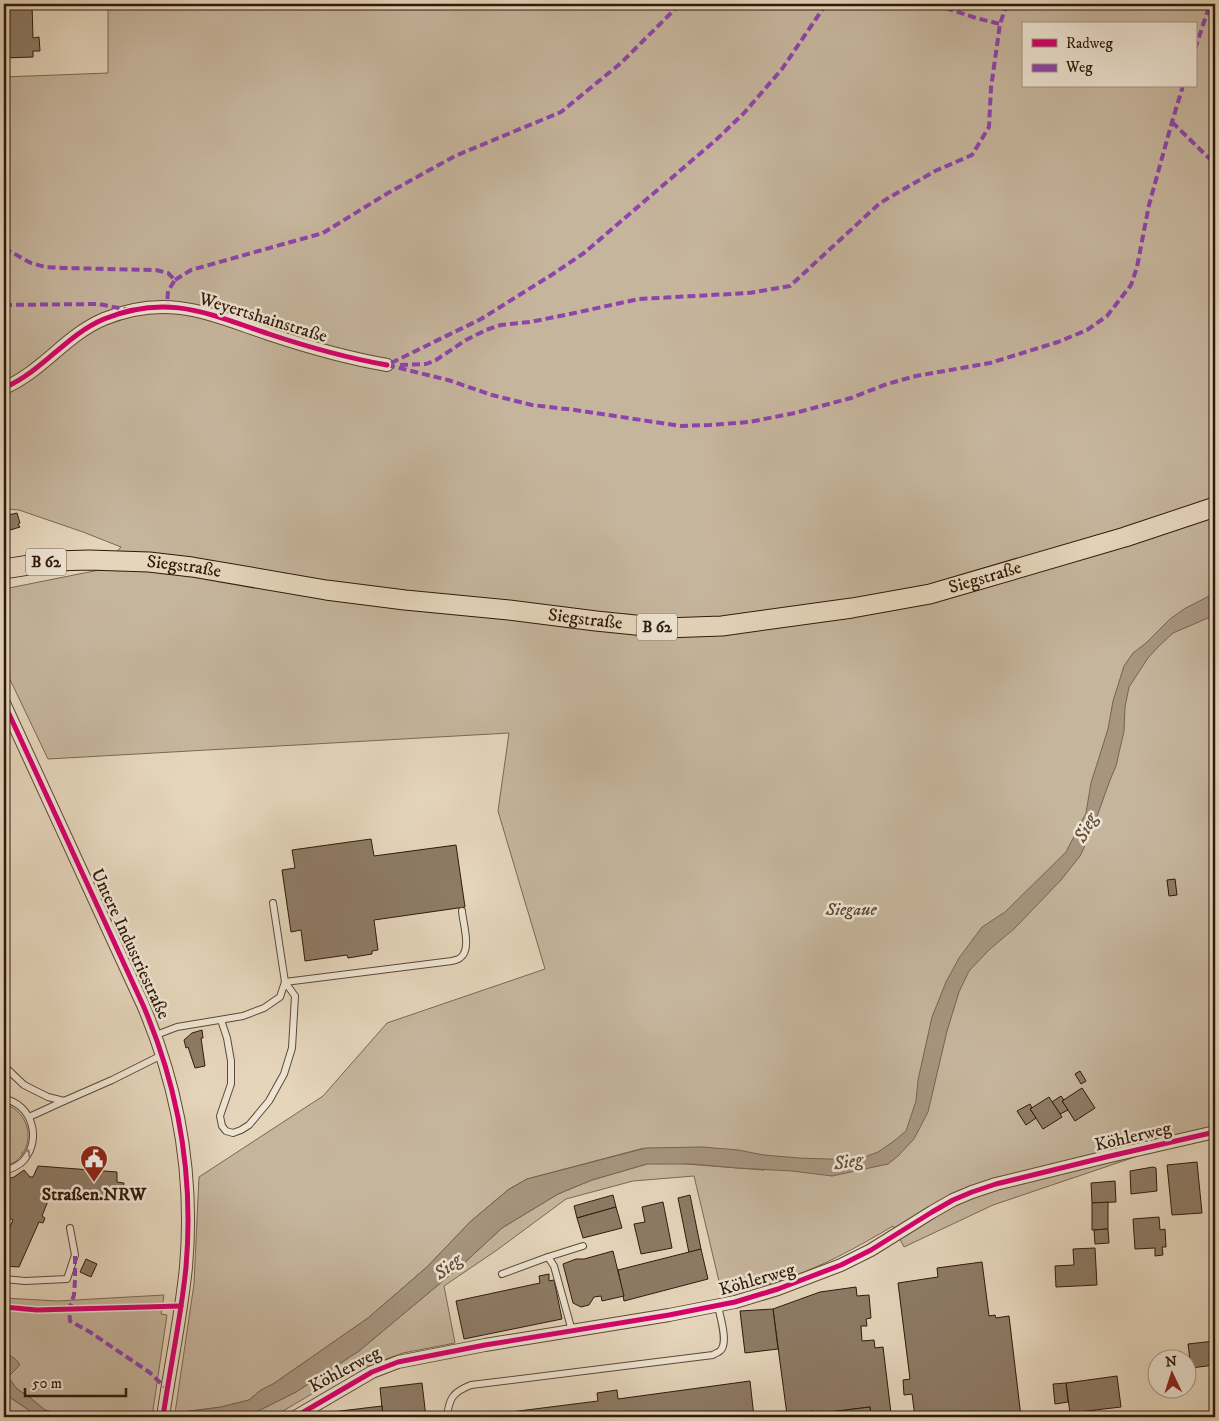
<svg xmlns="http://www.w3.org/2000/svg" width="1219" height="1421" font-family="'IM FELL DW Pica',serif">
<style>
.green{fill:#c6b59d;stroke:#7b6754;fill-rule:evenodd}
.water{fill:#a7957f;stroke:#776350}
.building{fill:#8e7b66;stroke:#30190a}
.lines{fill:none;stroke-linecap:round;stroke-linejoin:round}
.lane-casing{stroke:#5d4836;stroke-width:8}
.street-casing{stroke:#5d4836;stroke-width:14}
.primary-casing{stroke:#30190a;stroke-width:21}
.lane{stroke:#eee4d3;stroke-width:6}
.street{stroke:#eee4d3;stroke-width:12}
.primary{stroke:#e5d5bb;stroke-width:19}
.quiet{stroke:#8e44ad;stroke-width:4;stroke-dasharray:8 4;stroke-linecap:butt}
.cycleway-casing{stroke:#eee4d3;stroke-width:8}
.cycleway{stroke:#d6006c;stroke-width:5}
.oneway{stroke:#988979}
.labels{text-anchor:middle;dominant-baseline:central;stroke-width:5;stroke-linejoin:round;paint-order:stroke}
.shield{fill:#eee4d3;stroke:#695646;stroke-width:1}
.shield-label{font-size:16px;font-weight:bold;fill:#30190a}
.street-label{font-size:18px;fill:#30190a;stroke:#eee4d3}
.park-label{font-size:18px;font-style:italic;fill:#5d4836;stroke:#eee4d3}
.poi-label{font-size:18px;font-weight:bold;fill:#30190a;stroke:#eee4d3}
.water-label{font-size:19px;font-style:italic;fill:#604b39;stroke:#eee4d3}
</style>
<rect width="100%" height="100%" fill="#e5d5bb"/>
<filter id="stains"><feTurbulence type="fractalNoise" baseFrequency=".004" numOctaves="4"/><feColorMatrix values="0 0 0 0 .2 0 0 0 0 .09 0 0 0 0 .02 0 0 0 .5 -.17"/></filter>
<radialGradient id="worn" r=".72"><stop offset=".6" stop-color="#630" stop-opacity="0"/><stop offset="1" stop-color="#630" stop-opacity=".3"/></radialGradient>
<g class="green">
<path d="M108 4H1215V1134H1203L993 1205 904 1247 893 1226C858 1247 818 1269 779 1281 761 1287 741 1290 722 1294L694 1176 633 1181 566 1199 497 1250 444 1286 455 1343 403 1353 347 1373 273 1417H241L254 1413 296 1392 359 1351 462 1265 502 1228 558 1194 592 1180 647 1164 644 1148 527 1179 509 1189 470 1222 427 1267 368 1318 273 1384 261 1390 249 1400 221 1407 175 1413 194 1284 199 1177 323 1096 387 1023 545 969 498 811 509 733 48 759 4 667V589L99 570 121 547 83 532 19 510 4 509V77L108 73ZM1023 24H1195V86H1023ZM697 1160 764 1170 674 1163Z"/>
<path d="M4 1104C30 1111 37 1145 15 1162 12 1164 7 1165 4 1166Z"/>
<polygon points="164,1295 161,1314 167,1315 152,1417 71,1417 45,1410 28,1396 17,1389 5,1374 10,1355 4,1355 4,1298 58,1301"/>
<polygon points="4,1391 8,1396 39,1417 4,1417"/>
</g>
<g class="water">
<polygon points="1215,593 1215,615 1173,633 1159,646 1148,658 1129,687 1125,707 1124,731 1116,766 1110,780 1091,833 1080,856 1061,880 1015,928 989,950 969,971 959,992 947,1031 928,1112 914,1139 898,1156 888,1164 832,1176 792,1171 737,1168 691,1164 647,1164 592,1180 558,1194 502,1228 462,1265 359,1351 296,1392 254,1413 241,1417 154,1417 175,1413 221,1407 249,1400 261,1390 273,1384 368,1318 427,1267 470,1222 508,1190 527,1179 646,1148 702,1147 738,1150 764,1155 799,1158 857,1160 878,1152 894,1141 906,1131 916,1101 918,1080 932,1017 946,982 959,958 982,927 1005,912 1066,852 1086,813 1091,783 1108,729 1113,701 1124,666 1133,653 1146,643 1170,619 1184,609"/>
<path d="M4 1355C11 1355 16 1358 20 1365L11 1374H6L17 1389 28 1396 45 1410 71 1417H39L8 1396 4 1391Z"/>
</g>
<g class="building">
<polygon points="4,4 32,4 33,38 39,37 40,51 33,51 33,57 4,58"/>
<polygon points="17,513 20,523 18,524 20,527 7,531 6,527 4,527 4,516"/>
<polygon points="371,839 374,856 456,845 465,907 374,920 378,950 372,951 372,954 348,958 347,955 305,961 301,930 291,932 282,870 295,868 292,850"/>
<polygon points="1175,879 1177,895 1169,896 1167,880"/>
<polygon points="202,1030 203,1038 201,1038 205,1066 195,1068 188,1047 186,1048 184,1040 192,1033"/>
<polygon points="1080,1071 1086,1081 1081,1084 1075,1074"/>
<polygon points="1082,1088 1095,1108 1075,1121 1062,1101"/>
<polygon points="1061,1096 1064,1100 1062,1101 1068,1110 1060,1114 1052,1102"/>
<polygon points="1049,1097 1062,1117 1043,1129 1030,1109"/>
<polygon points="1030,1104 1032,1108 1030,1109 1036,1118 1026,1125 1017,1111"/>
<polygon points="1197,1162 1202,1213 1172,1215 1167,1165"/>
<polygon points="38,1166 117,1172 117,1182 124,1183 122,1197 52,1191 42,1216 45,1218 43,1223 39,1222 19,1267 4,1266 4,1241 13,1220 4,1216 4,1180 14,1177 24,1170 30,1177 33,1177"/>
<polygon points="1153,1167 1156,1168 1157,1191 1131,1194 1130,1171"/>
<polygon points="1115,1181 1116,1202 1092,1203 1091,1183"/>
<polygon points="613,1195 616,1207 577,1218 574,1206"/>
<polygon points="690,1195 701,1249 689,1253 678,1198"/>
<polygon points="663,1202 672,1248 641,1254 634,1224 645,1222 642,1207"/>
<polygon points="1108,1202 1108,1229 1092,1230 1092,1203"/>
<polygon points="616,1207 622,1228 583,1238 577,1218"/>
<polygon points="1159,1217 1160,1230 1165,1229 1166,1247 1162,1247 1163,1255 1155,1256 1155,1248 1135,1249 1133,1219"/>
<polygon points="1108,1229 1109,1243 1095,1244 1094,1230"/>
<polygon points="1095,1248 1097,1285 1056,1287 1055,1266 1074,1265 1073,1249"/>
<polygon points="701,1249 708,1279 624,1301 618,1270"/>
<polygon points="613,1251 624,1296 602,1301 601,1296 594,1297 589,1305 581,1307 573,1303 563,1264 576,1259 584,1259"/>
<polygon points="86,1259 97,1264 91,1277 80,1272"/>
<polygon points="982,1262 989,1316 995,1315 996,1318 1009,1316 1021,1417 915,1417 912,1394 904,1395 903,1380 910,1379 898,1283 938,1277 937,1268"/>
<polygon points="549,1274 549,1281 554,1280 562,1319 464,1339 456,1301 540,1283 539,1276"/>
<polygon points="856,1287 857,1296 869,1295 871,1318 866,1319 867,1326 861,1326 862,1341 874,1340 875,1348 883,1347 891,1413 871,1415 870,1407 814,1414 814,1411 787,1415 773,1309 820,1292"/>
<polygon points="773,1309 778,1349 745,1353 740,1311"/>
<polygon points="1215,1341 1215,1365 1191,1368 1188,1344"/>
<polygon points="1117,1376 1121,1407 1070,1413 1066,1383"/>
<polygon points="750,1381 754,1417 471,1417 598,1401 597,1393 617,1390 618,1399"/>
<polygon points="422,1383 426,1417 383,1417 380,1388"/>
<polygon points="1066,1383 1068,1402 1055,1404 1053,1384"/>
<polygon points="382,1406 383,1417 315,1417 315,1414"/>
<polygon points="870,1407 871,1417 787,1417 787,1415 814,1411 814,1414"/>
</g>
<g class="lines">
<defs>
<g id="lane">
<path d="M221 1020 227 1038 231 1061V1084L220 1116 222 1126 226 1131 233 1133 241 1130 249 1125 269 1101 284 1074 292 1048 295 996 285 982 452 961C455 960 458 960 460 958 472 950 463 924 462 911"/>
<polyline points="156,1035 177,1027 243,1016 264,1008 280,997 285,982 273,903"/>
<polyline points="4,1066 24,1085 48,1097 64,1101 112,1080 162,1055"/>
<path d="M4 1099C32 1104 42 1139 24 1160 19 1166 11 1169 4 1171"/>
<polyline points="29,1117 64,1101"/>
<polyline points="548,1257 583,1246"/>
<polyline points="502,1274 548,1257 554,1266 572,1331"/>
<polyline points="4,1279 25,1281 67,1279 75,1255 70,1228"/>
<path d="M447 1417C449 1398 453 1392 471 1385L713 1355C714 1354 719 1352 720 1351 729 1343 720 1317 718 1306"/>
</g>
<g id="street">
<path d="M4 388C43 371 66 335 104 319 168 293 209 314 269 334 308 347 347 358 387 365"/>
<path d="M4 703 143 1005C179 1089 194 1175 186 1267 181 1318 170 1367 163 1417"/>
<polyline points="295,1417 372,1372 398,1362 485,1345 669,1315 735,1302 778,1289 841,1265 871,1250 932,1212 953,1200 972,1192 996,1184 1106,1157 1215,1132"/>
</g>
<g id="primary">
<path id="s1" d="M4 569 54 561 89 560 149 562 192 567 326 590 405 600 509 610 596 621 665 628 722 626 852 608 930 594 1125 537 1215 507"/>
</g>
</defs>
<use href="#lane" class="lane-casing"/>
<use href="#street" class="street-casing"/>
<use href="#primary" class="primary-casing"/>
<use href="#lane" class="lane"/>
<use href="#street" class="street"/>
<use href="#primary" class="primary"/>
<g class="quiet">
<polyline points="934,4 976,18 1000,24"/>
<polyline points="1195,49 1210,4"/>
<polyline points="1172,122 1215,164"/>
<polyline points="4,248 31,263 45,267 63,268 156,270 168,273 175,280 168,291 167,307"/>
<polyline points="175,280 191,270 323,233 388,193 455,156 561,112 621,63 680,4"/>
<polyline points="4,305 99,304 128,310"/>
<polyline points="391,363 481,319 553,274 584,253 717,139 744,113 782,69 826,4"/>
<polyline points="387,365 448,380 492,395 532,405 575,410 681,426 710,425 749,422 795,413 851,398 887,384 916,376 990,363 1058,342 1087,330 1107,316 1131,285 1137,267 1149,205 1172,122 1183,86"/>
<polyline points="400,365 426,364 436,360 466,340 486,330 501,325 530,322 570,314 639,299 749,293 790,286 880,203 935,171 972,155 989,127 991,88 1000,24 1007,4"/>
<polyline points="75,1256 75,1280 74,1295 69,1310 70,1321 90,1332 149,1372 167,1389"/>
</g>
<defs>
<g id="cycleway">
<path d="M4 388C43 371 66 335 104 319 168 293 209 314 269 334 308 347 347 358 387 365"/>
<path d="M4 703 143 1005C179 1089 194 1175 186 1267 181 1318 170 1367 163 1417"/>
<polyline points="4,1307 37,1310 181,1306"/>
<polyline points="295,1417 372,1372 398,1362 485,1345 669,1315 735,1302 778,1289 841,1265 871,1250 932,1212 953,1200 972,1192 996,1184 1106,1157 1215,1132"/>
</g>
</defs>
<use href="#cycleway" class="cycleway-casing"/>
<use href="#cycleway" class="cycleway"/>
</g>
<defs><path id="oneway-chevron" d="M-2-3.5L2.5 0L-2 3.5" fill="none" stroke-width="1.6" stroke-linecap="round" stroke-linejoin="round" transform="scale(1.25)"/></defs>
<use class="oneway" href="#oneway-chevron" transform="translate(27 1153) rotate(-61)"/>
<defs>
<symbol id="civic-pin" viewBox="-11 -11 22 30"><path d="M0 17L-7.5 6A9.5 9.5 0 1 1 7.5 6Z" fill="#8f2418" stroke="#eee4d3"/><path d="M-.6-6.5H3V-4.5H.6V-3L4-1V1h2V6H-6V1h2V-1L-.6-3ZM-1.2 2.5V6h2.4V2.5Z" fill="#fff"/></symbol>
</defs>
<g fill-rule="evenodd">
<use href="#civic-pin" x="78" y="1143" width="32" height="43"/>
</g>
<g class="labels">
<g class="shield">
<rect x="26" y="548.5" width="40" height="27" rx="4"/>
<rect x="637" y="613.5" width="40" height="27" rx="4"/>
</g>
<g class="shield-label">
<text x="46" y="562">B 62</text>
<text x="657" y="627">B 62</text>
</g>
<g class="street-label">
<text transform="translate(263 318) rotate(17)">Weyertshainstraße</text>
<text stroke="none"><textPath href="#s1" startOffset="181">Siegstraße</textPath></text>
<text stroke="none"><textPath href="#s1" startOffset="991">Siegstraße</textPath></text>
<text stroke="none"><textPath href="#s1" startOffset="586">Siegstraße</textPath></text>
<text transform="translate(130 944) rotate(65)">Untere Industriestraße</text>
<text transform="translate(1133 1137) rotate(-13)">Köhlerweg</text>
<text transform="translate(757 1280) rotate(-16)">Köhlerweg</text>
<text transform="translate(345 1370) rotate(-28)">Köhlerweg</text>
</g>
<g class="park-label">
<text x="851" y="910">Siegaue</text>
</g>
<g class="poi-label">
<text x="94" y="1195">Straßen.NRW</text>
</g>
<g class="water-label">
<text transform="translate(1086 828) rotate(-63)">Sieg</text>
<text transform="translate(848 1162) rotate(-10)">Sieg</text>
<text transform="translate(448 1267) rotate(-39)">Sieg</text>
</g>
</g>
<rect width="1219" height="1421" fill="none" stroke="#e5d5bb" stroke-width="20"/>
<rect x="5" y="5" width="1209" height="1411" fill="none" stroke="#30190a" stroke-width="2.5"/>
<rect x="10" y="10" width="1199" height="1401" fill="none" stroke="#30190a"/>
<rect x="1022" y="22" width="175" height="65" fill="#eee4d3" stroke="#a29383"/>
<rect x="1032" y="39" width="25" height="8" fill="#d6006c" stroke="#a29383"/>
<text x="1066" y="48" font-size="15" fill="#30190a">Radweg</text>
<rect x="1032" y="64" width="25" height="8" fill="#8e44ad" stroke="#a29383"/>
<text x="1066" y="72" font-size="15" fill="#30190a">Weg</text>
<g transform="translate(1172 1374) rotate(356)"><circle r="24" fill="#eee4d3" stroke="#a29383"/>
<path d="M0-4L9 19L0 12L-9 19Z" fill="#8f2418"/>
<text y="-8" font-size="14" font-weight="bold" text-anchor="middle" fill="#30190a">N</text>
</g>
<path d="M25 1388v8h101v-8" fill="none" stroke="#30190a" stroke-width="2.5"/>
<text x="32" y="1388" font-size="15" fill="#30190a" stroke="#eee4d3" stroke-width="4" paint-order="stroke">50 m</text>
<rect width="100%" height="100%" filter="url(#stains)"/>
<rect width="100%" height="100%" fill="url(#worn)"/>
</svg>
